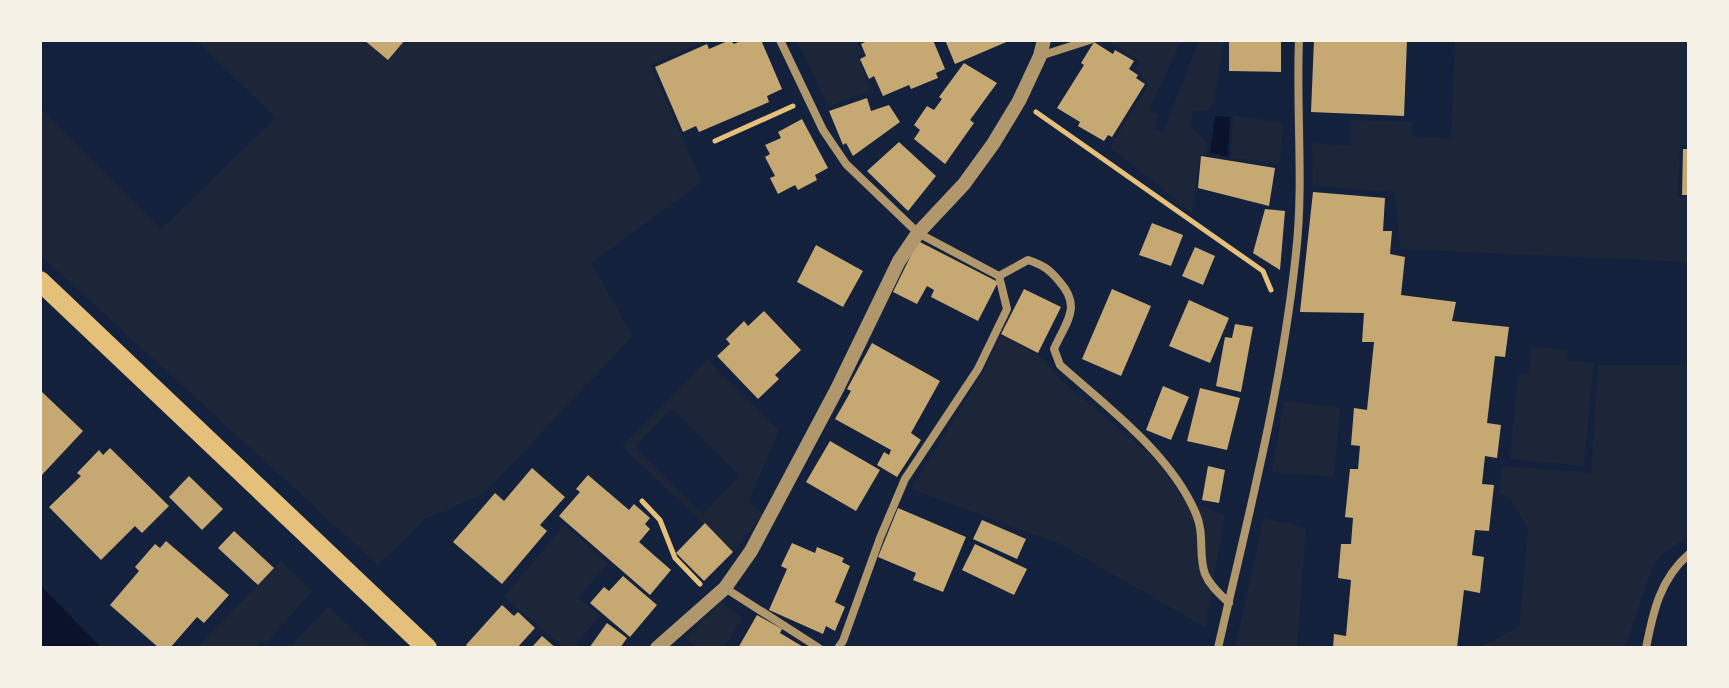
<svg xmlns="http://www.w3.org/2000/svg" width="1729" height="688" font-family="Cabin,sans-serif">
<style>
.green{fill:#1d2539;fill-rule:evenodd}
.water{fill:#0b132b}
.building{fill:#c6a872}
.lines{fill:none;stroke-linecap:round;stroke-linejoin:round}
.path{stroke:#e5c07b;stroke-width:5}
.minor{stroke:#b1986c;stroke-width:8}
.tertiary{stroke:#b1986c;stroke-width:14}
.primary{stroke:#e5c07b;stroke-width:20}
</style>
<rect width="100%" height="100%" fill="#14213d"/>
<g class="green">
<polygon points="195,40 709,40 650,65 702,182 591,263 633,336 483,494 425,519 378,565 40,255 40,108 161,229 276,118"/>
<polygon points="794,40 860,40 857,42 862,53 857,56 871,90 828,107 804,54"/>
<polygon points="1106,40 1182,40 1149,109 1159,114 1154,129 1163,133 1199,40 1224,40 1214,102 1208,110 1193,111 1191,128 1207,143 1205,155 1200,155 1192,213 1110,147 1150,83 1141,77 1143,73 1136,68 1139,60"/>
<polygon points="1455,40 1689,40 1689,145 1680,145 1678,198 1689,198 1689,262 1400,249 1395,192 1313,186 1312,143 1351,146 1351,120 1412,122 1412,136 1451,139"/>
<polygon points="1233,115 1283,123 1280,163 1231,158"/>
<polygon points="1001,334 1042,358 1063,382 1159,462 1179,495 1225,516 1205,627 1060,544 911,489 983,372"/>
<polygon points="1531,347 1568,350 1567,361 1594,363 1584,466 1510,459 1518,374 1528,375"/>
<path d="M707 360 779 430 749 500 763 515 733 552 622 446ZM672 409 740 476 703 514 635 447Z"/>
<polygon points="1598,365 1689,365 1689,536 1665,552 1653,565 1625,648 1479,648 1519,627 1528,529 1510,498 1499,493 1502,466 1591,473"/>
<polygon points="1284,401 1340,408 1334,477 1272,472"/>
<polygon points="1264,518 1306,528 1297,648 1235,648"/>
<polygon points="564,525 608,563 578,598 600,615 574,648 565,648 504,597"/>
<polygon points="281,561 312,591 266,644 259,643 254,648 196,648"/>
<polygon points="720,602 743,618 723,648 696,648 686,638"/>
<polygon points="328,606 372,648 290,648"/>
</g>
<g class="water">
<polygon points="1215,116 1230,117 1228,157 1210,153"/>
<polygon points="40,585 102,648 40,648"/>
</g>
<g class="building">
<polygon points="364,40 405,40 388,60"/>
<polygon points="730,40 734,44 743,40 761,40 782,89 767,96 769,102 699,132 696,126 683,132 655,67 707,44 709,49"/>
<polygon points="869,40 933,40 945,69 936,73 938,78 911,89 909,85 883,96 874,76 869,79 860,59 866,56 861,44"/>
<polygon points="945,40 1011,40 955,64"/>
<polygon points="1229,40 1281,40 1281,72 1229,71"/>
<polygon points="1314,40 1407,40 1404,116 1311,112"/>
<polygon points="1094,42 1113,54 1115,50 1134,61 1129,69 1138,75 1136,78 1145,84 1112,137 1108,135 1104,141 1078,126 1080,122 1057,108 1084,65 1081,63"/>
<polygon points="964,63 997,83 970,120 974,123 945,164 914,139 920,130 914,125 927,106 934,110 942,99 939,97"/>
<polygon points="867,98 871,111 889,105 900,122 853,156 846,143 843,145 829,111"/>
<polygon points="802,119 828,168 815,175 817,180 798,190 795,185 778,194 770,178 775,176 765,157 770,154 765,145 781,138 778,132"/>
<polygon points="899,142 936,176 908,211 867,171"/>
<polygon points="1683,149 1689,149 1689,195 1682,195"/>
<polygon points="1201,156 1275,168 1269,206 1198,188"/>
<polygon points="1313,192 1385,198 1383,231 1392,231 1390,254 1405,257 1401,295 1456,302 1452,321 1509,327 1505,357 1495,356 1487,423 1501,425 1497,458 1485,456 1482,484 1494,485 1489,531 1475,530 1472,555 1484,557 1480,593 1464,590 1457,648 1333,648 1334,634 1346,636 1351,580 1338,578 1341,544 1351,544 1353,518 1345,517 1350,469 1358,469 1360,446 1351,445 1354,408 1367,410 1374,342 1362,342 1364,313 1300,312"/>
<polygon points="1265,209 1285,211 1280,270 1253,253"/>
<polygon points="1152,223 1183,235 1171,266 1139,255"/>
<polygon points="918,241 998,282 978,321 931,297 934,290 927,286 917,304 893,292"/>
<polygon points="816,245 863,271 843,307 797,282"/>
<polygon points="1195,247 1215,256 1203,285 1182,276"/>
<polygon points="1024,289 1061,307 1038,353 1001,334"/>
<polygon points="1112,289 1151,306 1121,376 1082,359"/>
<polygon points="1189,300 1229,318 1210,363 1169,346"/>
<polygon points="764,311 801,350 775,375 779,379 758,399 717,356 730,344 726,339 744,321 748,326"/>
<polygon points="1235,324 1253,327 1241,392 1216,386 1225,337 1232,338"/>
<polygon points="872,343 940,381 911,433 921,440 897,477 877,465 884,452 889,455 891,450 835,419 851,391 847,389"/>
<polygon points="1163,386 1189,397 1171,440 1146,430"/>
<polygon points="1200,388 1240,398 1227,450 1187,441"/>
<polygon points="40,390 83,431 40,477"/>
<polygon points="830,441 880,470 856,511 806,482"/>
<polygon points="110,448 169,506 142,533 135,526 101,560 49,507 81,476 77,473 99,450 103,455"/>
<polygon points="1208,466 1225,470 1219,503 1202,500"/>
<polygon points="532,468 565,497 540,525 547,531 502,584 453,542 495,493 504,501"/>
<polygon points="588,475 629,510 634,504 650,518 645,524 650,529 639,542 671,570 650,595 559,516 580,492 576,489"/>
<polygon points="189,476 223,509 202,530 169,497"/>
<polygon points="898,508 966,537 943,592 913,580 916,573 878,557"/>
<polygon points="982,520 1026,539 1017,559 973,539"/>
<polygon points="705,523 733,552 704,581 676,553"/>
<polygon points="234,531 274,568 258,585 218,548"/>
<polygon points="166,541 229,595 204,623 197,617 170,648 159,648 110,605 139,571 135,567 155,544 160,548"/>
<polygon points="792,543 815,553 817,547 844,558 842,562 850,566 835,602 845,607 835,631 826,626 823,634 769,610 787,569 781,566"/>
<polygon points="975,544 1027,569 1014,595 962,570"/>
<polygon points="623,576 657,605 630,637 590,603 604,587 609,591"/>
<polygon points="502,605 514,616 518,612 535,628 517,648 469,648 466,645"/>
<polygon points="757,615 782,629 780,633 805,648 738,648"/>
<polygon points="607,623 627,638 620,648 589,648"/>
<polygon points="542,636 556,648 531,648"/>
</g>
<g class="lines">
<g class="path">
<polyline points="1036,112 1263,271 1271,290"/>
<polyline points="715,141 793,106"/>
<polyline points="642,501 660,520 675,558 700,584"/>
</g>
<g class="minor">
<polyline points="780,40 823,130 846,164 918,233 999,276 1007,309 978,369 905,479 880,538 843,641 838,648"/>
<polyline points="1040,56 1090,40"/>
<path d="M999 276 1028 260C1043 265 1049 269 1059 281 1082 307 1067 320 1054 349L1060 365C1107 407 1171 454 1196 514 1205 534 1198 555 1205 574 1210 586 1220 594 1229 603"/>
<polyline points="725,588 819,648"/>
<path d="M1218 648C1248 517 1282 387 1296 253 1304 183 1296 111 1299 40"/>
<path d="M1646 648C1653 612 1660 579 1689 554"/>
</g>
<polyline class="tertiary" points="657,648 725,588 751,551 837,389 899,261 918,233 964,184 993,144 1019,101 1040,56 1044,40"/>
<polyline class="primary" points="40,281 427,648"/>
</g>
<rect width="1729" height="688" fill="none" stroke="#f6f1e7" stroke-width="84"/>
</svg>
